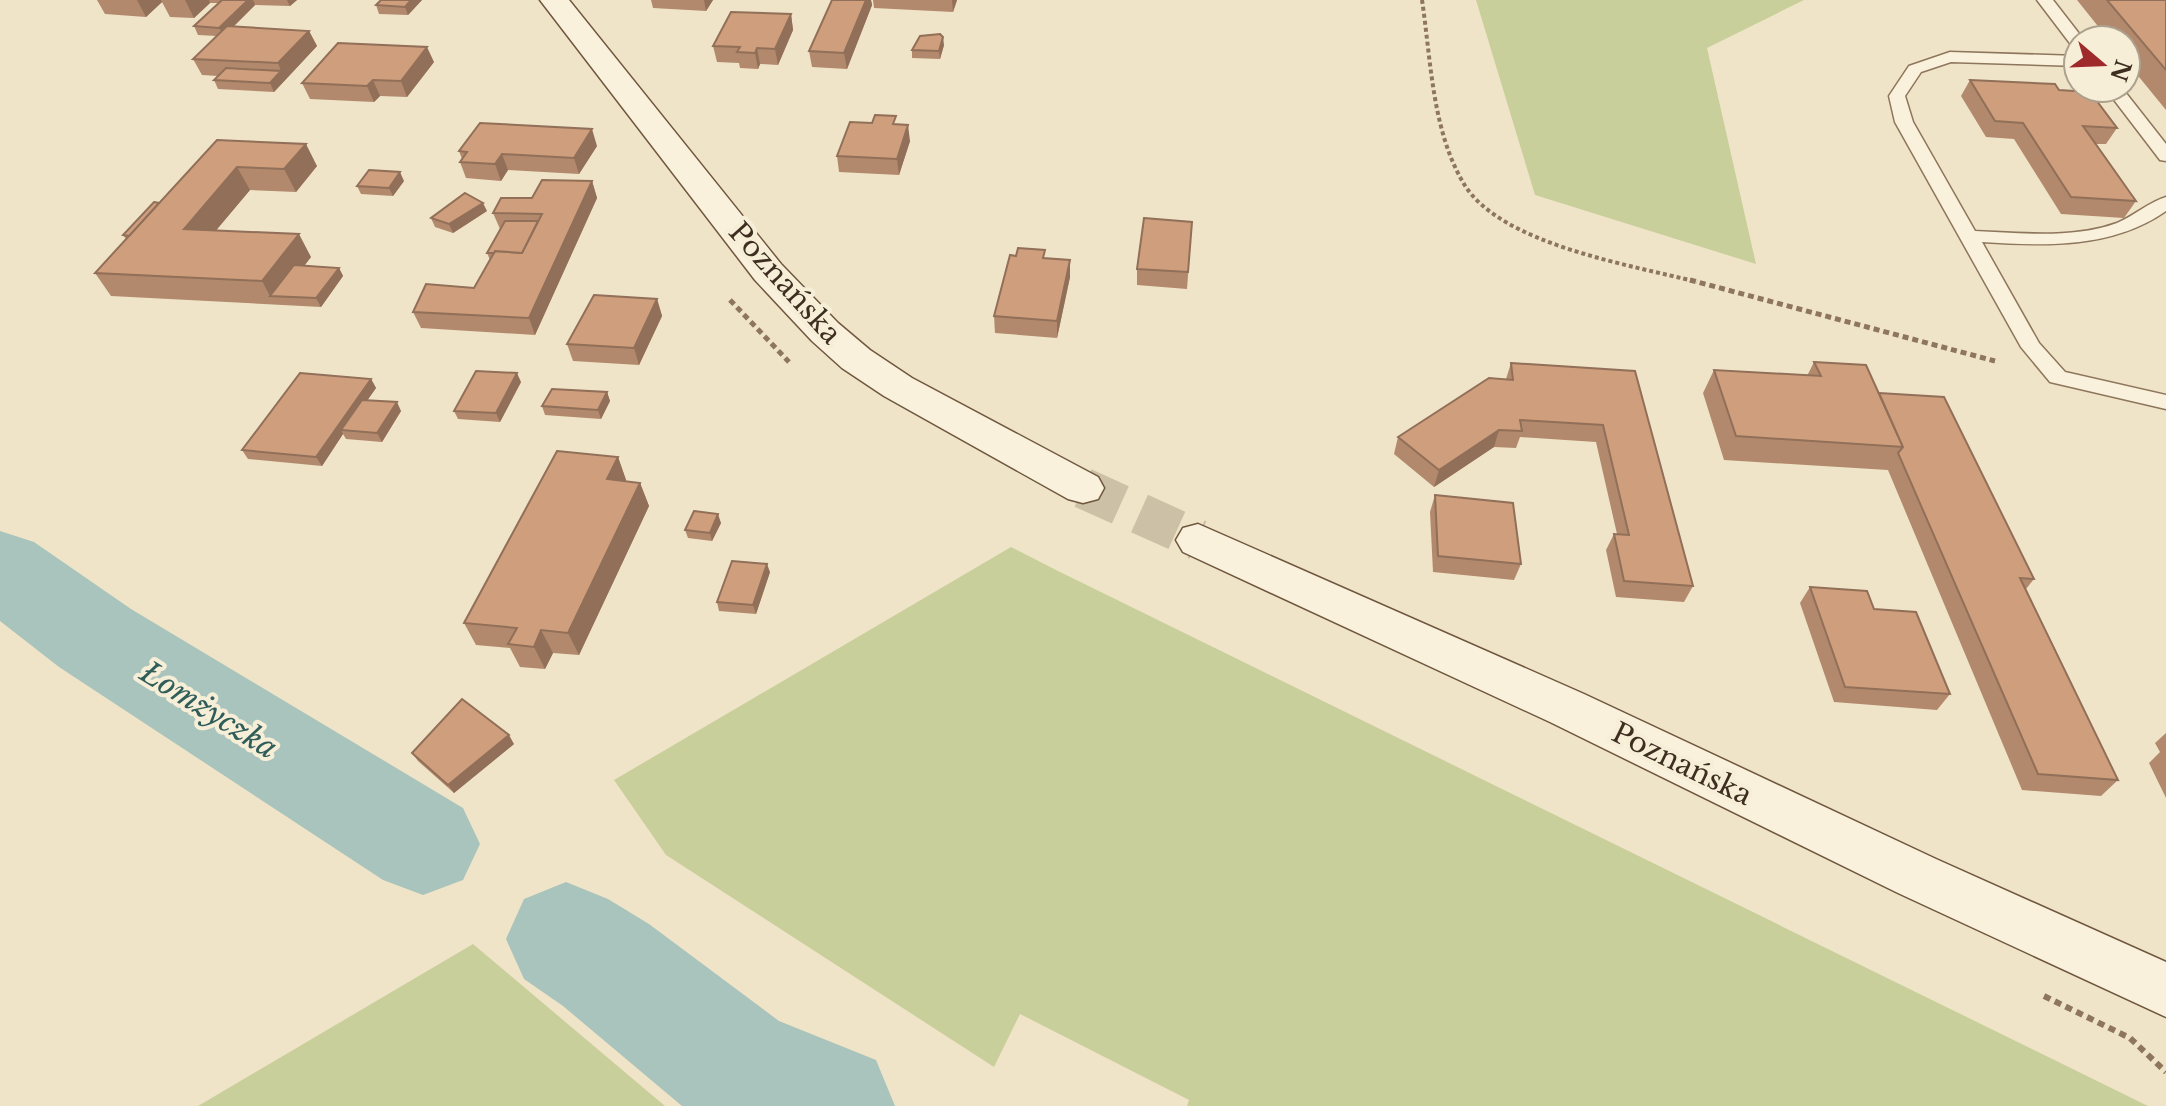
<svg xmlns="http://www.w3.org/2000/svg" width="2166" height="1106" font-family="'Libre Baskerville',serif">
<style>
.green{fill:#c9cf9b}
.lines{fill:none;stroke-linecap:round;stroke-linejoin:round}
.river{fill:#a9c4bc;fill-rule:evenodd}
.secondary-tunnel{stroke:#ccc0a6;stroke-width:41;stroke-dasharray:41 21;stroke-linecap:butt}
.lane-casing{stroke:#8d765c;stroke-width:3}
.secondary-casing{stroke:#6f573f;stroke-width:3}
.path-far2{stroke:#8d765c;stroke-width:4;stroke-dasharray:4 3;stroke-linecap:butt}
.path-far1{stroke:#8d765c;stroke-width:5;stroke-dasharray:6 4;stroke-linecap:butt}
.path{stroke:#8d765c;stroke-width:6;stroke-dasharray:7 5;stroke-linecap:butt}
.lane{fill:#faf1dc;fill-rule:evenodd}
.secondary{fill:#faf1dc;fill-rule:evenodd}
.wall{fill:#b2896c}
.shaded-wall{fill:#916f58}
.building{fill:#cf9f7d;stroke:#916f58;stroke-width:2}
.labels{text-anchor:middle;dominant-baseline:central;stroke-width:8;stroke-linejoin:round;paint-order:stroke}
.street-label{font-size:28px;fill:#3d2e20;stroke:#f7eed8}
.water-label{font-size:30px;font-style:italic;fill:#2f5d5a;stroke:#f7eed8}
</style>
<rect width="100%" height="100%" fill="#f0e4c8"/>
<g class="green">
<polygon points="1476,0 1804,0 1707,48 1756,264 1535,195"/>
<polygon points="1011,547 1056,570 2148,1106 1187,1106 1189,1100 1020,1014 994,1067 666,855 614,780"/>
<polygon points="473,944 665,1106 198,1106"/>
</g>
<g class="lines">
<g class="river">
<polygon points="0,531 34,542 131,609 463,808 480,844 463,880 423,895 383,880 59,667 0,621"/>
<polygon points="566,882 608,899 649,924 779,1021 876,1060 895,1106 682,1106 563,1006 524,979 506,939 524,899"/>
</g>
<polyline class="secondary-tunnel" points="1083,488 1198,540"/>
<defs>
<g id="lane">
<polygon points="2037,0 2053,0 2084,40 2078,40 2078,48 2072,46"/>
<path d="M1950 52 2078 56V66L1951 62 1921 72 1905 96 1913 122 1975 231C2021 233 2073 239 2117 223 2134 216 2149 202 2166 197V211C2112 249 2044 246 1982 242L2039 343 2065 372 2166 395V409L2050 382 2021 347 1895 122 1889 96 1909 66Z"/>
<polygon points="2105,88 2122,88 2166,144 2166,161 2160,160"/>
</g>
<g id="secondary">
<polygon points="540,0 569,0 781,264 838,323 870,350 912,378 1098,477 1104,488 1098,499 1083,503 1068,499 884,396 842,368 812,341 755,280"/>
<polygon points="1198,524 1584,694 1936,859 2166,962 2166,1017 1898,893 1550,722 1183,552 1176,540 1183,528"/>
</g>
</defs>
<use href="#lane" class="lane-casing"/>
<use href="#secondary" class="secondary-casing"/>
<path class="path-far2" d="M1422 0C1431 60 1432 131 1464 184 1501 245 1632 265 1697 282"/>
<g class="path-far1">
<polyline points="1690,280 1995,361"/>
<polyline points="730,300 789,362"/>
</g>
<polyline class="path" points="2044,996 2130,1038 2166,1072"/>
<use href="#lane" class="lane"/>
<use href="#secondary" class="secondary"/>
</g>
<g class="wall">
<polygon points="97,0 297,0 290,6 255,5 233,27 309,31 317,46 274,92 218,89 214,80 218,76 202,75 193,59 217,36 198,35 194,26 219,3 210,3 194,18 170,17 162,2 146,17 105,14"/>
<polygon points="381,0 422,0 408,15 379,14 376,5"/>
<polygon points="651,0 713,0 706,11 653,8"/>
<polygon points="832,0 871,0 872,5 847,69 812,67 809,51"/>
<polygon points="873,0 957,0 953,12 874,8"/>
<polygon points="2077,0 2166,0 2166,110 2126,61 2126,40 2109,40"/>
<polygon points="791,14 793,30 778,65 760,64 758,69 740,68 739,63 717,62 713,46"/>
<polygon points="944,45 940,59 912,58 912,50"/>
<polygon points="434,62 407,97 380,96 374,102 310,99 302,83"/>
<polygon points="1970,80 2059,90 2117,128 2106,144 2096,144 2136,201 2124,218 2061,214 2014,139 1986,137 1961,96"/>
<polygon points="897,124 910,141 899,175 839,172 837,156"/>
<polygon points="217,140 317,166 296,192 250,190 216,230 311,257 304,266 339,268 343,276 321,307 111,296 95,273 126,239 123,235 159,203"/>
<polygon points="597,146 579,174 508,170 501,181 466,178 460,162 462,159 459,151"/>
<polygon points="404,181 393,196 361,194 357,186"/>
<polygon points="592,181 597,198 535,335 421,328 413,312 474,288 490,260 487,253 500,229 493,213 532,198"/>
<polygon points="487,211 453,233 435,227 431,218"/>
<polygon points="1192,222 1187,289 1137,285 1137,269"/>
<polygon points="1045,258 1070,277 1057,338 995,333 994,316"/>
<polygon points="657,299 662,316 639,365 573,361 567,344"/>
<polygon points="1814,362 1879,393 2034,579 2026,589 2118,780 2101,796 2022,790 1888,470 1724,460 1703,393 1714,370 1807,376"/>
<polygon points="1511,363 1635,371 1693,586 1684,602 1616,597 1606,550 1614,534 1617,534 1596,442 1520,437 1516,448 1494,447 1434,487 1394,454 1398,437 1506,379"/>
<polygon points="371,379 376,388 367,400 401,411 382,442 346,439 343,434 322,466 248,459 242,450"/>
<polygon points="521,382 500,422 458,419 454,411"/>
<polygon points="607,392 610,401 601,419 545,415 542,406"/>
<polygon points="618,457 626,480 626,481 640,483 649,506 579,655 553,653 545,669 520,667 510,648 476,645 464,623"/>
<polygon points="1435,495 1521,564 1514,580 1433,572 1430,512"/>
<polygon points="721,523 712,541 688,538 685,530"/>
<polygon points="770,572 756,614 719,611 717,602"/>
<polygon points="1810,587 1874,609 1950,694 1937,710 1834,702 1800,603"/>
<polygon points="2166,733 2166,798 2149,763 2160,752 2155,743"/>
<polygon points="514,744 454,793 418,761 412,753"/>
</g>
<g class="shaded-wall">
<polygon points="137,0 161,0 162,2 146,17"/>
<polygon points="185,0 209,0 210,3 194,18"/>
<polygon points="248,0 253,0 255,5 224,36 219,28"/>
<polygon points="287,0 297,0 290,6"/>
<polygon points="411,0 422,0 408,15 405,7"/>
<polygon points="704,0 713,0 706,11"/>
<polygon points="866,0 871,0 872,5 847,69 844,53"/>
<polygon points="952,0 957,0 953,12"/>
<polygon points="791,14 793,30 778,65 775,49"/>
<polygon points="309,31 317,46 274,92 270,83 281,71 278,63"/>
<polygon points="943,37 944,45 940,59 939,51"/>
<polygon points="427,47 434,62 407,97 401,81"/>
<polygon points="757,48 760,64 758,69 755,53"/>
<polygon points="373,80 380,96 374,102 367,86"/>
<polygon points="908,125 910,141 899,175 897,159"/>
<polygon points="592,129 597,146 579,174 574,158"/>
<polygon points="306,144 317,166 296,192 284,169"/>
<polygon points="502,154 508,170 501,181 495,164"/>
<polygon points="237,167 250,190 198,252 184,229"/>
<polygon points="400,172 404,181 393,196 389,188"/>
<polygon points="592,181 597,198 535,335 529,318"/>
<polygon points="483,203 487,211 453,233 449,224"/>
<polygon points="299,234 311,257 281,296 270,296 262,281"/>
<polygon points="1070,260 1070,277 1057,338 1057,321"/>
<polygon points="339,268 343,276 321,307 316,298"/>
<polygon points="657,299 662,316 639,365 634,348"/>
<polygon points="517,373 521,382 500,422 496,413"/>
<polygon points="371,379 376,388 346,431 341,430 343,434 322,466 316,457"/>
<polygon points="607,392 610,401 601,419 598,410"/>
<polygon points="397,402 401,411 382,442 377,433"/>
<polygon points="1499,430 1494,447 1434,487 1439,470"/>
<polygon points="618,457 626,480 616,503 607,479"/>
<polygon points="640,483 649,506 579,655 568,633"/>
<polygon points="718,514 721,523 712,541 710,533"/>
<polygon points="767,564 770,572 756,614 753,605"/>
<polygon points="541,630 553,653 545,669 534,647"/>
<polygon points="509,735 514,744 454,793 448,785"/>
</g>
<g class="building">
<polygon points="222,0 248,0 219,28 194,26"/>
<polygon points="381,0 411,0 405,7 376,5"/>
<polygon points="832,0 866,0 844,53 809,51"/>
<polygon points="2107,0 2166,0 2166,70"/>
<polygon points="731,12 791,14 775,49 757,48 755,53 737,52 740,47 713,46"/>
<polygon points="227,26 309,31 278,63 193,59"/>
<polygon points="940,34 943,37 939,51 912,50 920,36"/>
<polygon points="338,43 427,47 401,81 373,80 367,86 302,83"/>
<polygon points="226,68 281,71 270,83 214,80"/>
<polygon points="1970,80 2055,84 2059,90 2090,92 2117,128 2083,126 2136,201 2071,197 2023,123 1995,121"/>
<polygon points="875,115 896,116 893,124 908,125 897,159 837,156 850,122 872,123"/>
<polygon points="480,123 592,129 574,158 502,154 495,164 460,162 467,152 459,151"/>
<polygon points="217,140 306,144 284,169 237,167 184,229 299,234 262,281 95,273"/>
<polygon points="369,170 400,172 389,188 357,186"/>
<polygon points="542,180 592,181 529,318 413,312 426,284 474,288 495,251 522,253 542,214 493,213 501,198 532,198"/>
<polygon points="465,193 483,203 449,224 431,218"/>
<polygon points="154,202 159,203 129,236 123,235"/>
<polygon points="1144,218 1192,222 1188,272 1137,269"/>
<polygon points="505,221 538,221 522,253 495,251 494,253 487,253"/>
<polygon points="1018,248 1045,250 1043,258 1070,260 1057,321 994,316 1010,255 1016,256"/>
<polygon points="294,265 339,268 316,298 270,296"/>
<polygon points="594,295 657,299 634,348 567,344"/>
<polygon points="1814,362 1866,365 1903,447 1736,436 1714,370 1821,376"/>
<polygon points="1511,363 1635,371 1693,586 1624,581 1614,534 1629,535 1603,425 1520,420 1522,431 1499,430 1439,470 1398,437 1489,378 1513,380"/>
<polygon points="476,371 517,373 496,413 454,411"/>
<polygon points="300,373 371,379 316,457 242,450"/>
<polygon points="552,389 607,392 598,410 542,406"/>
<polygon points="1879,393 1944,397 2034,579 2020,578 2118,780 2038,774 1898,453 1903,447"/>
<polygon points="362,400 397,402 377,433 341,430"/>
<polygon points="557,451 618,457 607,479 640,483 568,633 541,630 534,647 508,644 517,628 464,623"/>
<polygon points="1435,495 1513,503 1521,564 1438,556"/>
<polygon points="694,511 718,514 710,533 685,530"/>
<polygon points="732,561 767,564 753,605 717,602"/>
<polygon points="1810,587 1867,591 1874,609 1916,612 1950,694 1845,687"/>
<polygon points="462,699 509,735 448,785 412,753"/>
</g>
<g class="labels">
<g class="street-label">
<text transform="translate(785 283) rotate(48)">Poznańska</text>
<text transform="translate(1682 764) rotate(26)">Poznańska</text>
</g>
<g class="water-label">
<text transform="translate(209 710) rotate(32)">Łomżyczka</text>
</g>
</g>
<g transform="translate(2102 64) rotate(109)"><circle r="38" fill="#f7eed8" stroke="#ada18e" stroke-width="2"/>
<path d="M0-6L14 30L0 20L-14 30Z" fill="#9e2a2b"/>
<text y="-12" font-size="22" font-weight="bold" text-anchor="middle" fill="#3d2e20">N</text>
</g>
</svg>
